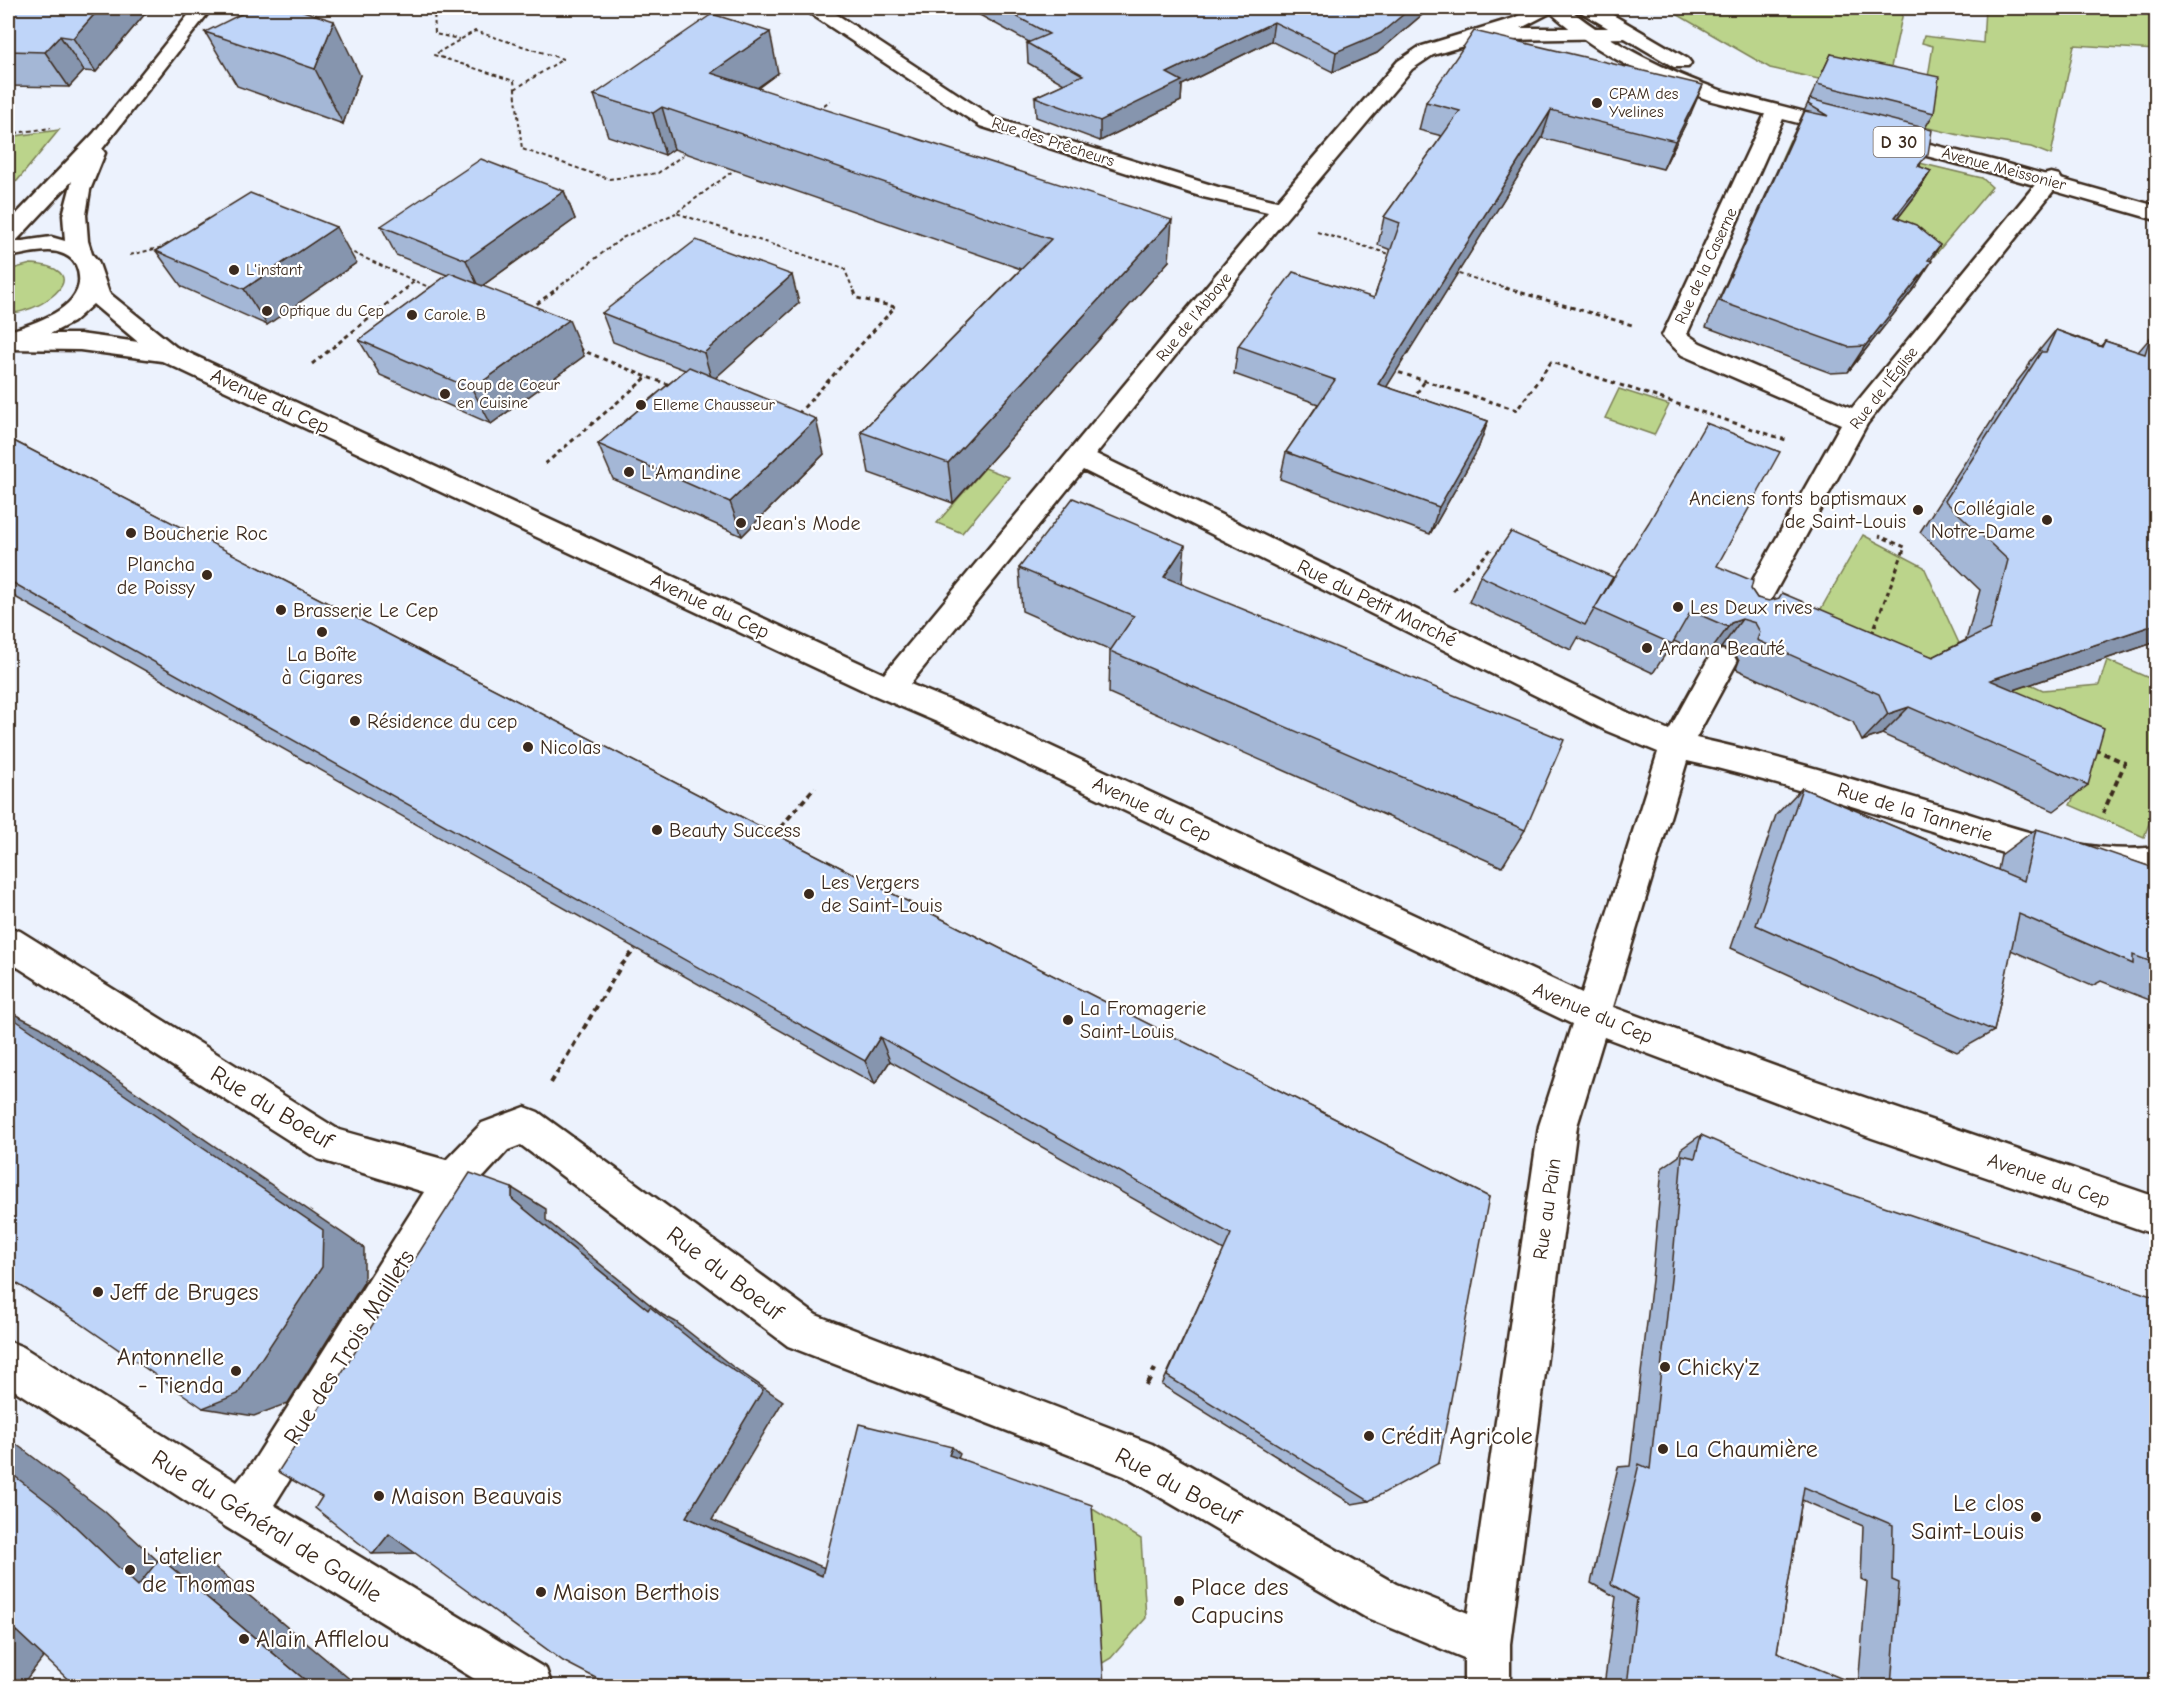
<svg xmlns="http://www.w3.org/2000/svg" width="2164" height="1694" font-family="'Comic Neue',sans-serif">
<style>
.green{fill:#bbd48b;stroke:#7b7f54;stroke-width:1.5}
.lines{fill:none;stroke-linecap:round;stroke-linejoin:round}
.minor-casing{stroke:#3b2a1e;stroke-width:5}
.major-casing{stroke:#3b2a1e;stroke-width:5}
.path-far3{stroke:#3b2a1e;stroke-width:2;stroke-dasharray:4 3;stroke-linecap:butt}
.path-far2{stroke:#3b2a1e;stroke-width:3;stroke-dasharray:4.5 4;stroke-linecap:butt}
.path-far1{stroke:#3b2a1e;stroke-width:4;stroke-dasharray:6 4.5;stroke-linecap:butt}
.path{stroke:#3b2a1e;stroke-width:4.5;stroke-dasharray:8 6;stroke-linecap:butt}
.minor{fill:#fff;fill-rule:evenodd}
.major{fill:#fff;fill-rule:evenodd}
.wall{fill:#a4b7d6;stroke:#3b2a1e;stroke-width:1.5;fill-rule:evenodd}
.shaded-wall{fill:#8695ae;stroke:#3b2a1e;stroke-width:1.5}
.building{fill:#bfd5f9;stroke:#3b2a1e;stroke-width:1.5}
.poi-dot{fill:#3b2a1e;stroke:#fff;stroke-width:2}
.labels{text-anchor:middle;dominant-baseline:central;stroke-width:4.5;stroke-linejoin:round;paint-order:stroke}
.far-poi-label{font-size:16px;fill:#3b2a1e;stroke:#fff;text-anchor:start}
.far-street-label{font-size:16px;fill:#3b2a1e;stroke:#fff}
.shield{fill:#fff;stroke:#766a62;stroke-width:1.5}
.shield-label{font-size:18px;font-weight:bold;fill:#3b2a1e}
.street-label{font-size:20px;fill:#3b2a1e;stroke:#fff}
.poi-label{font-size:20px;fill:#3b2a1e;stroke:#fff;text-anchor:start}
.near-street-label{font-size:24px;fill:#3b2a1e;stroke:#fff}
.near-poi-label{font-size:24px;fill:#3b2a1e;stroke:#fff;text-anchor:start}
</style>
<rect width="100%" height="100%" fill="#ecf2fd"/>
<filter id="ink" filterUnits="userSpaceOnUse"><feTurbulence type="fractalNoise" baseFrequency=".0167" numOctaves="2"/><feDisplacementMap in="SourceGraphic" scale="12" xChannelSelector="R" yChannelSelector="G"/><feConvolveMatrix kernelMatrix="1 2 1 2 8 2 1 2 1" color-interpolation-filters="sRGB"/></filter>
<g filter="url(#ink)">
<g class="green">
<polygon points="1666,8 1904,8 1885,94 1770,68"/>
<polygon points="1985,8 2156,8 2156,50 2074,45 2051,155 2031,147 1972,138 1920,126 1933,46 1922,43 1924,36 1983,43"/>
<polygon points="59,130 17,181 8,184 8,137"/>
<polygon points="1811,137 1982,178 1992,187 1930,261 1821,171 1781,160 1790,140"/>
<path d="M31 264C53 265 79 275 51 297 39 307 23 312 8 314V270Z"/>
<polygon points="1619,389 1669,405 1654,435 1605,418"/>
<polygon points="985,468 1009,477 962,533 937,523"/>
<polygon points="1863,535 1924,567 1963,652 2043,690 2099,685 2107,660 2156,681 2156,805 2144,837 2070,805 2093,760 1809,630"/>
<polygon points="1091,1508 1141,1539 1146,1618 1111,1658 1101,1664"/>
</g>
<g class="lines">
<defs>
<g id="minor">
<path d="M194 8H212L102 149 105 153 90 190 86 215 88 241 92 254 98 261 109 293 176 347 884 674 1268 212 1203 197 980 126 808 12 806 8H827L994 118 1218 187 1277 201 1398 61 1419 47 1514 18 1532 8H1554L1552 12 1521 28H1635L1638 32 1635 36 1628 38 1505 40 1497 36 1433 55 1412 69 1274 233 1096 454 1629 713 1669 730 1711 654 1722 650 1733 654 1737 662 1696 738C1784 757 1870 785 1956 810 2019 829 2090 856 2156 847V875C2098 888 1996 850 1938 833 1855 807 1772 780 1687 761L1613 1007 1802 1076 2156 1197V1235L1872 1138 1604 1037 1577 1126 1510 1644V1686H1464V1658L1365 1617 1124 1476 788 1346 521 1145 508 1150 467 1195 274 1505 546 1669 552 1686H486L226 1527 8 1386V1341L23 1347 237 1482 253 1462 424 1192 318 1159 8 961V927L20 931 339 1130 446 1160 482 1123 525 1107 538 1112 816 1315 1152 1444 1396 1584 1468 1613 1539 1126 1572 1024 951 728 867 692 162 361 80 350 8 349V333L10 331C39 322 93 305 76 265 72 256 59 251 49 251 35 251 21 255 8 257V243L51 237 65 241 63 215 72 181 16 241 8 243V223L94 133ZM93 304 138 342 80 334H50L73 322ZM1083 470 1607 731 1658 752 1582 993 973 710 910 684Z"/>
<polygon points="1776,106 1783,108 1786,112 1687,334 1700,343 1852,408 2043,175 2051,173 2059,175 2062,180 1867,424 1757,625 1747,628 1737,625 1732,617 1841,424 1682,355 1662,336 1766,112 1769,108"/>
</g>
<g id="major">
<path d="M1548 8H1568C1617 47 1664 70 1723 91L2000 162 2156 206V220L1985 171 1709 100C1658 81 1610 61 1568 27 1561 21 1553 16 1548 8Z"/>
<polygon points="1579,8 1601,8 1688,59 1691,63 1688,67 1674,67 1581,12"/>
</g>
</defs>
<use href="#minor" class="minor-casing"/>
<use href="#major" class="major-casing"/>
<g class="path-far3">
<polyline points="434,8 435,34 459,39"/>
<polyline points="515,89 563,59 475,31 434,55 514,81 522,149 609,179 658,173 689,151"/>
<polyline points="818,109 830,101"/>
<polyline points="8,134 51,128"/>
<polyline points="737,168 676,213 844,268 853,289"/>
<polyline points="1317,232 1393,255"/>
<polyline points="347,250 415,281"/>
<polyline points="130,255 167,246"/>
<polyline points="1452,272 1510,289"/>
<polyline points="405,289 415,281 433,289"/>
<polyline points="556,289 622,238 676,213"/>
</g>
<g class="path-far2">
<polyline points="430,288 433,289"/>
<polyline points="1505,288 1632,325"/>
<polyline points="530,309 558,288"/>
<polyline points="579,349 647,377"/>
<polyline points="312,364 407,288"/>
<polyline points="1391,370 1517,410 1551,362 1786,440"/>
<polyline points="1412,400 1425,381"/>
<polyline points="798,414 895,307 857,298 853,288"/>
<polyline points="545,464 647,377 673,386"/>
<polyline points="1453,590 1493,547"/>
<polyline points="1872,634 1905,547 1879,536"/>
</g>
<g class="path-far1">
<polyline points="2094,749 2125,763 2103,813"/>
<polyline points="774,835 815,787"/>
<polyline points="551,1083 621,966 635,949"/>
</g>
<polyline class="path" points="1146,1385 1155,1369"/>
<use href="#minor" class="minor"/>
<use href="#major" class="major"/>
</g>
<g class="wall">
<polygon points="8,8 150,8 96,72 84,71 69,87 8,86"/>
<polygon points="967,8 1430,8 1377,53 1333,72 1271,41 1182,85 1181,101 1100,141 1036,117 1035,97 1064,84 1028,63 1027,43 1029,42"/>
<polygon points="205,32 360,75 343,124 237,86"/>
<polygon points="1831,54 1934,113 1925,128 1920,167 1931,171 1915,196 1898,218 1940,245 1915,287 1848,372 1831,373 1706,327 1792,137"/>
<polygon points="778,73 758,88 1169,261 953,503 869,473 861,432 1021,269 674,149 665,155 608,136 594,95"/>
<polygon points="1426,102 1691,113 1663,169 1542,138 1386,387 1488,421 1478,449 1430,534 1280,479 1286,452 1318,404 1234,374 1238,346 1374,298 1391,250 1378,245 1384,217 1442,136 1419,130"/>
<polygon points="564,191 575,219 482,286 584,356 491,424 380,375 359,340 447,275 396,255 381,226"/>
<polygon points="156,251 356,263 267,325 182,287"/>
<polygon points="799,303 715,378 824,454 742,536 613,479 598,444 685,370 613,342 602,313"/>
<polygon points="2056,330 2101,346 2105,341 2138,352 2150,338 2156,340 2157,339 2157,645 2156,642 2014,690 2088,785 2054,811 1882,734 1862,741 1853,722 1736,669 1739,661 1734,652 1721,648 1710,652 1707,656 1674,641 1653,673 1578,638 1579,636 1571,650 1469,602 1480,576 1606,590 1717,566 1751,589 1757,598 1933,657 1966,640 1980,590 1920,532 2016,383 2027,369 2030,362"/>
<polygon points="8,438 761,827 1489,1197 1369,1501 1352,1504 1162,1385 1224,1250 890,1061 875,1084 8,593"/>
<polygon points="1019,568 1181,584 1525,830 1502,867 1109,693 1110,651 1111,650 1022,611"/>
<polygon points="1802,788 1998,870 2001,855 2036,829 2157,869 2157,1003 2101,981 2092,986 2011,950 1994,1031 1957,1052 1731,948 1776,815"/>
<path d="M1701 1135 2157 1686H1604L1616 1597 1591 1583 1618 1467 1630 1466 1652 1280 1662 1168 1679 1156 1681 1149ZM1802 1500 1863 1526 1861 1579 1867 1582 1858 1686 1777 1652Z"/>
</g>
<g class="shaded-wall">
<polygon points="100,8 150,8 96,72 73,38"/>
<polygon points="1411,8 1430,8 1377,53 1333,72 1336,52"/>
<polygon points="334,21 360,75 343,124 315,69"/>
<polygon points="1274,22 1271,41 1182,85 1181,101 1100,141 1100,121 1167,73"/>
<polygon points="770,32 778,73 721,114 711,73"/>
<polygon points="60,36 84,71 69,87 45,52"/>
<polygon points="1703,85 1691,113 1663,169 1675,141"/>
<polygon points="662,107 674,149 665,155 653,113"/>
<polygon points="1551,110 1542,138 1371,412 1378,384"/>
<polygon points="1931,171 1915,196 1879,243 1895,217"/>
<polygon points="564,191 575,219 479,288 466,260"/>
<polygon points="1172,220 1169,261 953,503 948,463"/>
<polygon points="336,227 356,263 267,325 244,289"/>
<polygon points="1932,261 1915,287 1848,372 1865,346"/>
<polygon points="792,275 799,303 712,381 704,353"/>
<polygon points="569,320 584,356 491,424 472,389"/>
<polygon points="816,419 824,454 742,536 730,502"/>
<polygon points="1488,421 1478,449 1430,534 1439,507"/>
<polygon points="1185,545 1181,589 1164,577"/>
<polygon points="1742,619 1721,648 1710,652 1731,623"/>
<polygon points="2157,624 2156,642 1960,708 1990,680"/>
<polygon points="1909,707 1882,734 1862,741 1888,714"/>
<polygon points="8,1011 40,1027 364,1248 364,1282 288,1403 254,1416 203,1408 8,1015"/>
<polygon points="880,1037 890,1061 875,1084 865,1061"/>
<polygon points="512,1188 546,1209 546,1220 663,1315 676,1322 732,1366 783,1401 712,1520 839,1574 822,1576 686,1517 709,1354 648,1310 512,1199"/>
<polygon points="8,1438 104,1511 183,1584 138,1586 8,1471"/>
<polygon points="952,1447 960,1454 957,1461 949,1455"/>
<polygon points="389,1534 421,1553 373,1554"/>
<polygon points="160,1558 204,1558 358,1686 312,1686"/>
<polygon points="67,1627 21,1686 8,1686 8,1642 16,1631"/>
</g>
<g class="building">
<polygon points="8,8 100,8 73,38 60,36 45,52 8,51"/>
<polygon points="253,8 294,8 334,21 315,69 205,32"/>
<polygon points="1001,8 1411,8 1381,33 1336,52 1274,22 1167,73 1182,81 1100,121 1035,97 1083,75 1027,43 1049,34"/>
<polygon points="712,14 770,32 711,73 1172,220 948,463 861,432 1051,239 662,107 653,113 594,95"/>
<polygon points="1474,31 1703,85 1675,141 1551,110 1378,384 1488,421 1439,507 1286,452 1335,380 1238,346 1293,272 1374,298 1400,223 1384,217 1460,111 1426,102"/>
<polygon points="1831,54 1939,77 1934,113 1817,84"/>
<polygon points="1810,99 1932,130 1928,154 1918,166 1931,171 1895,217 1916,225 1940,245 1928,260 1932,261 1865,346 1848,347 1719,301 1805,111 1828,116 1808,104"/>
<polygon points="481,159 564,191 466,260 381,226"/>
<polygon points="250,193 336,227 244,289 156,251"/>
<polygon points="696,240 792,275 704,353 602,313"/>
<polygon points="450,273 569,320 472,389 359,340"/>
<polygon points="2056,330 2102,347 2105,341 2145,354 2150,338 2157,341 2157,624 1990,680 2104,728 2088,785 1909,707 1888,714 1879,694 1757,640 1760,632 1755,623 1742,619 1731,623 1728,627 1691,611 1672,644 1594,609 1649,522 1706,423 1780,452 1717,566 1753,581 1751,589 1757,598 1769,601 1779,598 1782,593 1933,657 1990,629 2008,560 1945,501 2041,352 2046,352"/>
<polygon points="689,367 816,419 730,502 598,444"/>
<polygon points="8,438 761,827 1489,1197 1439,1463 1369,1501 1167,1376 1231,1234 880,1037 865,1061 8,580"/>
<polygon points="1073,498 1185,545 1164,577 1564,740 1525,830 1110,651 1134,616 1019,568"/>
<polygon points="1511,532 1613,577 1585,625 1480,576"/>
<polygon points="1802,788 2024,881 2036,829 2067,838 2157,869 2157,964 2133,955 2133,964 2019,914 1994,1031 1756,925"/>
<polygon points="8,1015 323,1230 322,1267 238,1394 203,1408 80,1323 8,1278"/>
<polygon points="1701,1135 1798,1177 2157,1298 2157,1686 1891,1686 1899,1583 1892,1580 1893,1525 1804,1487 1777,1652 1860,1686 1627,1686 1637,1599 1611,1584 1639,1464 1650,1469 1672,1270 1682,1155 1695,1158"/>
<polygon points="470,1173 512,1188 512,1199 648,1310 650,1307 709,1354 763,1390 686,1517 822,1576 859,1424 952,1447 949,1455 1092,1505 1104,1686 611,1686 563,1661 389,1534 373,1554 315,1508 322,1497 278,1472"/>
<polygon points="8,1471 57,1509 138,1586 160,1558 312,1686 75,1686 16,1631 8,1642"/>
</g>
</g>
<g class="poi-dot">
<circle cx="1597" cy="103" r="6"/>
<circle cx="234" cy="270" r="6"/>
<circle cx="267" cy="311" r="6"/>
<circle cx="412" cy="315" r="6"/>
<circle cx="445" cy="394" r="6"/>
<circle cx="641" cy="405" r="6"/>
<circle cx="629" cy="472" r="6"/>
<circle cx="1918" cy="510" r="6"/>
<circle cx="2047" cy="520" r="6"/>
<circle cx="741" cy="523" r="6"/>
<circle cx="131" cy="533" r="6"/>
<circle cx="207" cy="575" r="6"/>
<circle cx="1678" cy="607" r="6"/>
<circle cx="281" cy="610" r="6"/>
<circle cx="322" cy="632" r="6"/>
<circle cx="1647" cy="648" r="6"/>
<circle cx="355" cy="721" r="6"/>
<circle cx="528" cy="747" r="6"/>
<circle cx="657" cy="830" r="6"/>
<circle cx="809" cy="894" r="6"/>
<circle cx="1068" cy="1020" r="6"/>
<circle cx="98" cy="1292" r="6"/>
<circle cx="1665" cy="1367" r="6"/>
<circle cx="236" cy="1371" r="6"/>
<circle cx="1369" cy="1436" r="6"/>
<circle cx="1663" cy="1449" r="6"/>
<circle cx="379" cy="1496" r="6"/>
<circle cx="2036" cy="1517" r="6"/>
<circle cx="130" cy="1570" r="6"/>
<circle cx="541" cy="1592" r="6"/>
<circle cx="1179" cy="1601" r="6"/>
<circle cx="244" cy="1639" r="6"/>
</g>
<g class="labels">
<g class="far-poi-label">
<text x="1609" y="94">CPAM des<tspan x="1609" dy="18">Yvelines</tspan></text>
<text x="246" y="270">L'instant</text>
<text x="279" y="311">Optique du Cep</text>
<text x="424" y="315">Carole. B</text>
<text x="457" y="385">Coup de Coeur<tspan x="457" dy="18">en Cuisine</tspan></text>
<text x="653" y="405">Elleme Chausseur</text>
</g>
<g class="far-street-label">
<text transform="translate(1053 142) rotate(18)">Rue des Prêcheurs</text>
<text transform="translate(2004 169) rotate(15)">Avenue Meissonier</text>
<text transform="translate(1706 266) rotate(-65)">Rue de la Caserne</text>
<text transform="translate(1194 317) rotate(-51)">Rue de l'Abbaye</text>
<text transform="translate(1884 388) rotate(-52)">Rue de l'Église</text>
</g>
<rect class="shield" x="1873.5" y="127" width="51" height="30" rx="4.5"/>
<g class="shield-label">
<text x="1899" y="142">D 30</text>
</g>
<g class="street-label">
<text transform="translate(270 401) rotate(25)">Avenue du Cep</text>
<text transform="translate(1377 603) rotate(26)">Rue du Petit Marché</text>
<text transform="translate(710 606) rotate(25)">Avenue du Cep</text>
<text transform="translate(1152 809) rotate(25)">Avenue du Cep</text>
<text transform="translate(1915 812) rotate(17)">Rue de la Tannerie</text>
<text transform="translate(1593 1013) rotate(23)">Avenue du Cep</text>
<text transform="translate(2049 1180) rotate(19)">Avenue du Cep</text>
<text transform="translate(1547 1209) rotate(-82)">Rue au Pain</text>
</g>
<g class="poi-label">
<text x="641" y="472">L'Amandine</text>
<text x="1906" y="498" text-anchor="end">Anciens fonts baptismaux<tspan x="1906" dy="23">de Saint-Louis</tspan></text>
<text x="2035" y="508" text-anchor="end">Collégiale<tspan x="2035" dy="23">Notre-Dame</tspan></text>
<text x="753" y="523">Jean's Mode</text>
<text x="143" y="533">Boucherie Roc</text>
<text x="195" y="564" text-anchor="end">Plancha<tspan x="195" dy="23">de Poissy</tspan></text>
<text x="1690" y="607">Les Deux rives</text>
<text x="293" y="610">Brasserie Le Cep</text>
<text x="1659" y="648">Ardana Beauté</text>
<text x="322" y="654" text-anchor="middle">La Boîte<tspan x="322" dy="23">à Cigares</tspan></text>
<text x="367" y="721">Résidence du cep</text>
<text x="540" y="747">Nicolas</text>
<text x="669" y="830">Beauty Success</text>
<text x="821" y="882">Les Vergers<tspan x="821" dy="23">de Saint-Louis</tspan></text>
<text x="1080" y="1008">La Fromagerie<tspan x="1080" dy="23">Saint-Louis</tspan></text>
</g>
<g class="near-street-label">
<text transform="translate(272 1107) rotate(31)">Rue du Boeuf</text>
<text transform="translate(725 1273) rotate(37)">Rue du Boeuf</text>
<text transform="translate(349 1347) rotate(-58)">Rue des Trois Maillets</text>
<text transform="translate(1178 1486) rotate(28)">Rue du Boeuf</text>
<text transform="translate(267 1526) rotate(32)">Rue du Général de Gaulle</text>
</g>
<g class="near-poi-label">
<text x="110" y="1292">Jeff de Bruges</text>
<text x="224" y="1357" text-anchor="end">Antonnelle<tspan x="224" dy="28">- Tienda</tspan></text>
<text x="1677" y="1367">Chicky'z</text>
<text x="1381" y="1436">Crédit Agricole</text>
<text x="1675" y="1449">La Chaumière</text>
<text x="391" y="1496">Maison Beauvais</text>
<text x="2024" y="1503" text-anchor="end">Le clos<tspan x="2024" dy="28">Saint-Louis</tspan></text>
<text x="142" y="1556">L'atelier<tspan x="142" dy="28">de Thomas</tspan></text>
<text x="1191" y="1587">Place des<tspan x="1191" dy="28">Capucins</tspan></text>
<text x="553" y="1592">Maison Berthois</text>
<text x="256" y="1639">Alain Afflelou</text>
</g>
</g>
<rect width="2164" height="1694" fill="none" stroke="#fff" stroke-width="30"/>
<rect x="15" y="15" width="2134" height="1664" fill="none" stroke="#3b2a1e" stroke-width="2" filter="url(#ink)"/>
</svg>
